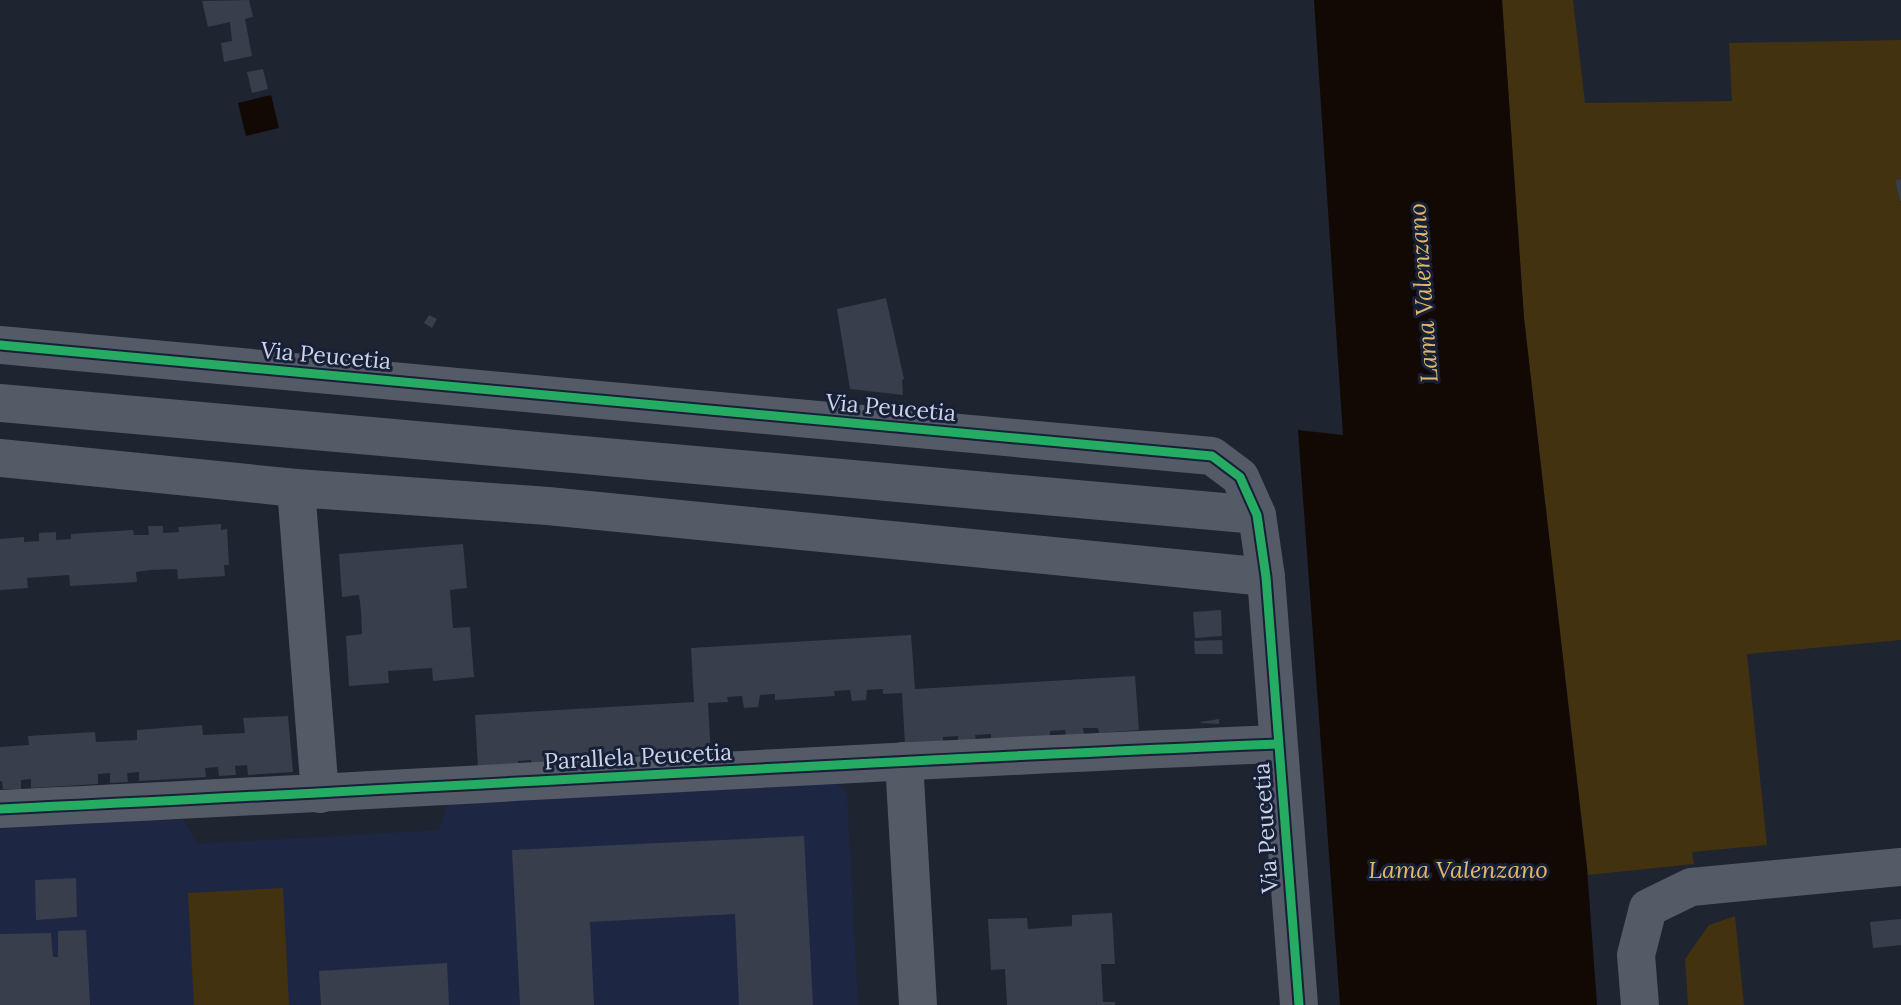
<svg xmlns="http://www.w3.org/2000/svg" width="1901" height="1005" font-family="Lora,serif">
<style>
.built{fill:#1d2744}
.green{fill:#42320f}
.water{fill:#120804}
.building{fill:#383e4c}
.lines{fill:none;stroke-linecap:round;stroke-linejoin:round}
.minor{stroke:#555a67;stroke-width:38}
.cycleway-casing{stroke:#172039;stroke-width:13}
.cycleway{stroke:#26ab63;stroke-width:9}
.labels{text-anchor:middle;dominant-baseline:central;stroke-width:6;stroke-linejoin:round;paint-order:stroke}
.street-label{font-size:23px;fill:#ccd3e3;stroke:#172039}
.water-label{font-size:24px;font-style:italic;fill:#e3b766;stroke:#172039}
</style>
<rect width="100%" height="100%" fill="#1f2431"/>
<polygon class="built" points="835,781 847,793 858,1005 0,1005 0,828 183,819 197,844 439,830 448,803"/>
<g class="green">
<polygon points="1502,0 1573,0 1585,103 1732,101 1729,43 1901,40 1901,179 1895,180 1901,204 1901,640 1747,654 1767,845 1692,852 1694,864 1588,875 1524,318"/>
<polygon points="283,888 289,1005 194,1005 188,893"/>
<polygon points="1735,916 1744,1005 1688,1005 1685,959 1709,925"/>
</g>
<g class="water">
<polygon points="1314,0 1502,0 1524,318 1587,868 1597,1005 1340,1005 1298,430 1343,435"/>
<polygon points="271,95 279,128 246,136 238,103"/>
</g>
<g class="building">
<polygon points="249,0 253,17 245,19 252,56 224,62 221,43 232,41 230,22 208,27 202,1"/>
<polygon points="263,69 268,89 252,93 247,72"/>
<polygon points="1901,179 1901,201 1900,201 1895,180"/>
<polygon points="886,298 904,379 902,380 903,395 850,389 837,309"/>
<polygon points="429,315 437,319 432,328 424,323"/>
<polygon points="221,524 221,530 227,529 229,565 224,565 225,576 178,579 177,569 151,570 136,572 137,582 70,586 69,575 54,576 27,578 28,588 0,590 0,539 24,537 24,542 39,541 39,533 56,532 56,540 71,539 71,534 133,530 134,535 149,535 148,526 163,526 163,533 179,532 178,527"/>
<polygon points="463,544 467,588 450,590 453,628 470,627 474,677 433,681 432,668 388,671 389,683 349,686 346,636 362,634 361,611 359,595 342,597 339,554"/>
<polygon points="1221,610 1222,636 1195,638 1193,612"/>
<polygon points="911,635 915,689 1135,676 1139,730 1099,733 1098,728 1083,728 1084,734 1066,735 1065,730 1050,731 1050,736 991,739 991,734 975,735 976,740 958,741 958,736 943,737 943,742 905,744 902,693 883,694 883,689 867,690 866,700 852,701 850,690 834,691 835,696 775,700 775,694 760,695 758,707 744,708 742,696 727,697 728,702 708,703 711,756 672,758 672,753 657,754 657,759 639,760 639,755 624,755 624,761 565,764 564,758 550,759 550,764 532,765 531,760 518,761 518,765 478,768 475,715 694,702 691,648"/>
<polygon points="1222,640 1223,654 1195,654 1194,641"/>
<polygon points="288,716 293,772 248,775 247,765 235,766 236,775 219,776 218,767 205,768 206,777 139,781 139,772 127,773 128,782 110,783 110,773 98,774 98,784 31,788 31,779 21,780 21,789 3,789 2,781 0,781 0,747 29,745 28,736 95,732 96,742 137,740 137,730 202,725 203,735 245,733 243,718"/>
<polygon points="1219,719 1219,724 1201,723 1201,722"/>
<polygon points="804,836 813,1005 739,1005 735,914 590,922 594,1005 520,1005 512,850"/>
<polygon points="76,878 77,917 36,920 35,880"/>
<polygon points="1112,913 1115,964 1101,964 1103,1002 1115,1002 1115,1005 1007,1005 1005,969 991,970 988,919 1027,918 1028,929 1072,926 1072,915"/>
<polygon points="1901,919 1901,945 1873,948 1870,922"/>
<polygon points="86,930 90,1005 0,1005 0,934 51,933 53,957 58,957 58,931"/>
<polygon points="447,963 449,1005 321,1005 319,971"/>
</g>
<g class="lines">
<g class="minor">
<polyline points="0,345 1212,456 1240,477 1257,515 1266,577 1299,1005"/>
<polyline points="0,403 1257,515"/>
<polyline points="0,458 296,488 548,506 1266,577"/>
<polyline points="296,488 320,794"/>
<polyline points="904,761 918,1005"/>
<path d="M0 809C426 789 852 761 1278 744"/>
<polyline points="1640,1005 1636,955 1648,908 1691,887 1901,867"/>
</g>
<defs>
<g id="cycleway">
<polyline points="0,345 1212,456 1240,477 1257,515 1266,577 1299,1005"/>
<path d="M0 809C426 789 852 761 1278 744"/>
</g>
</defs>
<use href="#cycleway" class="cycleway-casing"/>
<use href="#cycleway" class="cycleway"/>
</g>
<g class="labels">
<g class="street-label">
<text transform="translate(326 355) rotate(5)">Via Peucetia</text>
<text transform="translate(891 407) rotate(5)">Via Peucetia</text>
<text transform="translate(638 756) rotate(-3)">Parallela Peucetia</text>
<text transform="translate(1265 828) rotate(-94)">Via Peucetia</text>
</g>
<g class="water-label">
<text transform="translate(1423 293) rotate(-94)">Lama Valenzano</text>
<text x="1458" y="869">Lama Valenzano</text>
</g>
</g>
</svg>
